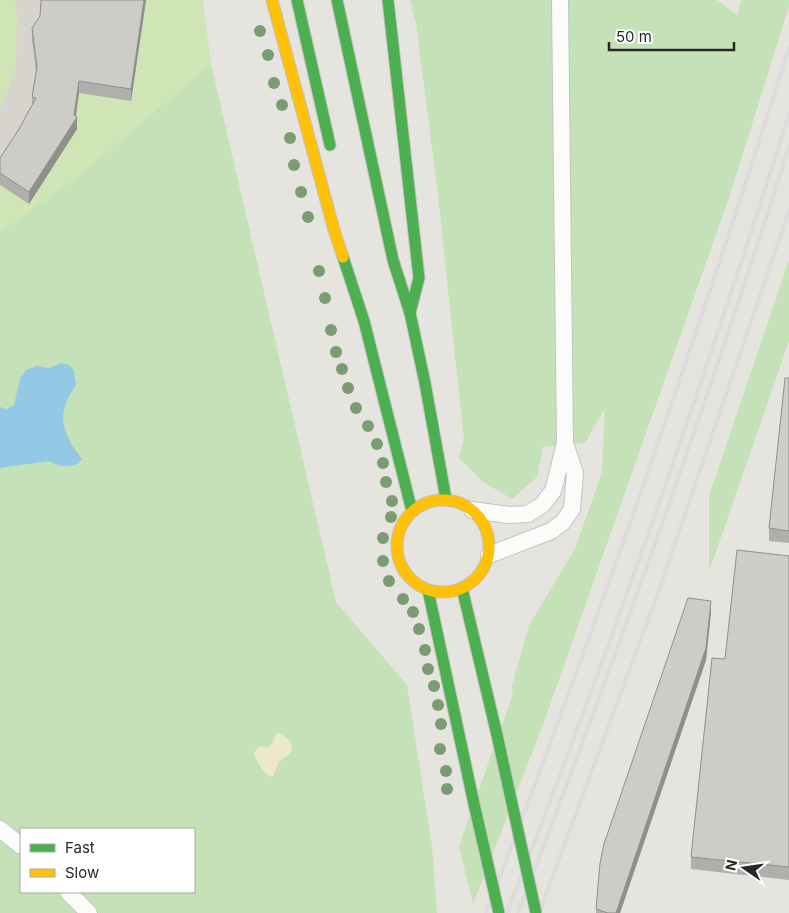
<svg xmlns="http://www.w3.org/2000/svg" width="789" height="913" font-family="Inter,sans-serif">
<style>
.green{fill:#c5e1b8;fill-rule:evenodd}
.sand{fill:#ebe8cc}
.pitch{fill:#cfe5b6}
.plaza{fill:#d7d4ce}
.water{fill:#94c9e6}
.lines{fill:none;stroke-linecap:round;stroke-linejoin:round}
.street-casing{stroke:#c4c3c3;stroke-width:18}
.fast-casing{stroke:#c3c2c0;stroke-width:13}
.slow-casing{stroke:#c3c2c0;stroke-width:13}
.street{stroke:#fbfbfa;stroke-width:16}
.fast{stroke:#4caf50;stroke-width:11}
.slow{stroke:#ffc107;stroke-width:11}
.rail{stroke:#dddcdd;stroke-width:4}
.fast-bridge-casing{stroke:#c3c2c0;stroke-width:13;stroke-linecap:butt}
.fast-bridge{stroke:#4caf50;stroke-width:11}
.tree{fill:#7b9c73}
.wall{fill:#b0afab}
.shaded-wall{fill:#908f8b}
.building{fill:#cdccc7;stroke:#908f8b}
</style>
<rect width="100%" height="100%" fill="#e6e4de"/>
<g class="green">
<polygon points="410,0 717,0 737,15 741,0 789,0 789,6 730,195 543,725 473,904 459,846 513,694 511,689 529,625 575,549 602,472 605,408 585,443 543,447 537,477 512,499 483,482 459,458 464,440 437,186 416,24"/>
<path d="M211 64 336 602 407 685 432 847 437 913H0V232L77 177ZM21 829H194V892H21Z"/>
<polygon points="789,260 789,341 709,572 709,496"/>
</g>
<path class="sand" d="M277 733C283 734 286 737 290 742 297 755 282 756 278 764 276 768 275 772 274 776L270 777C263 771 256 762 254 753L259 747H268L271 745Z"/>
<polygon class="pitch" points="0,0 203,0 211,64 77,177 0,232"/>
<polygon class="plaza" points="15,0 44,0 40,29 32,40 37,79 32,109 0,171 0,107 9,89 16,65 17,16"/>
<path class="water" d="M61 363 69 365 74 371 76 385C55 413 62 433 82 459L78 464C67 468 60 467 49 461L0 468V407L7 409 14 405 20 379 26 370 36 366 49 368Z"/>
<g class="lines">
<defs>
<g id="street">
<polyline points="472,510 509,515 528,514 542,505 553,491 565,443 560,0"/>
<polyline points="489,555 551,531 563,522 572,509 575,473 565,443"/>
<polyline points="0,829 21,846"/>
<polyline points="68,892 89,913"/>
</g>
<g id="fast">
<polyline points="297,0 330,145"/>
<polyline points="337,0 393,260 410,313 425,383 446,499"/>
<polyline points="388,0 419,278 410,313"/>
<polyline points="343,257 364,321 412,511"/>
<polyline points="462,588 497,735"/>
<polyline points="428,590 474,804"/>
</g>
<g id="slow">
<polyline points="272,0 334,230 343,257"/>
<circle cx="443" cy="546" r="46"/>
</g>
</defs>
<use href="#street" class="street-casing"/>
<use href="#fast" class="fast-casing"/>
<use href="#slow" class="slow-casing"/>
<use href="#street" class="street"/>
<use href="#fast" class="fast"/>
<use href="#slow" class="slow"/>
<g class="rail">
<path d="M486 913C596 628 697 339 789 48"/>
<path d="M507 913C610 650 704 383 789 114"/>
<path d="M518 913C615 661 707 405 789 147"/>
<polyline points="539,913 658,593 789,211"/>
</g>
<defs>
<g id="fast-bridge">
<polyline points="497,735 536,913"/>
<polyline points="474,804 499,913"/>
</g>
</defs>
<use href="#fast-bridge" class="fast-bridge-casing"/>
<use href="#fast-bridge" class="fast-bridge"/>
</g>
<g class="tree">
<circle cx="260" cy="31" r="6"/>
<circle cx="268" cy="55" r="6"/>
<circle cx="274" cy="83" r="6"/>
<circle cx="282" cy="105" r="6"/>
<circle cx="290" cy="138" r="6"/>
<circle cx="294" cy="165" r="6"/>
<circle cx="301" cy="192" r="6"/>
<circle cx="308" cy="217" r="6"/>
<circle cx="319" cy="271" r="6"/>
<circle cx="325" cy="298" r="6"/>
<circle cx="331" cy="330" r="6"/>
<circle cx="336" cy="352" r="6"/>
<circle cx="342" cy="369" r="6"/>
<circle cx="348" cy="388" r="6"/>
<circle cx="356" cy="408" r="6"/>
<circle cx="368" cy="426" r="6"/>
<circle cx="377" cy="444" r="6"/>
<circle cx="383" cy="463" r="6"/>
<circle cx="386" cy="482" r="6"/>
<circle cx="392" cy="501" r="6"/>
<circle cx="391" cy="517" r="6"/>
<circle cx="383" cy="538" r="6"/>
<circle cx="383" cy="561" r="6"/>
<circle cx="389" cy="581" r="6"/>
<circle cx="403" cy="599" r="6"/>
<circle cx="413" cy="612" r="6"/>
<circle cx="419" cy="629" r="6"/>
<circle cx="425" cy="650" r="6"/>
<circle cx="428" cy="669" r="6"/>
<circle cx="434" cy="686" r="6"/>
<circle cx="438" cy="705" r="6"/>
<circle cx="441" cy="724" r="6"/>
<circle cx="440" cy="749" r="6"/>
<circle cx="446" cy="771" r="6"/>
<circle cx="447" cy="789" r="6"/>
</g>
<g class="wall">
<polygon points="146,0 131,101 79,93 76,116 77,129 29,204 0,185 0,158 19,129 32,106 32,97 36,72 32,40 32,28 40,16"/>
<polygon points="789,378 789,543 769,541 769,528"/>
<polygon points="789,556 789,880 691,869 691,857 725,659"/>
<polygon points="711,613 706,660 620,913 596,913 596,909"/>
</g>
<g class="shaded-wall">
<polygon points="144,0 146,0 131,101 131,89"/>
<polygon points="79,81 79,93 75,121 77,117 77,129 29,204 29,192 74,115"/>
<polygon points="711,601 711,613 706,660 620,913 616,913"/>
</g>
<g class="building">
<polygon points="41,0 144,0 131,89 79,81 74,115 77,117 29,192 0,173 0,158 19,129 36,98 32,97 37,67 32,28 40,16"/>
<polygon points="785,378 789,378 789,531 769,528"/>
<polygon points="737,550 789,556 789,867 691,857 712,658 725,659"/>
<polygon points="688,598 711,601 706,648 616,913 608,913 596,909 600,863 604,844"/>
</g>
<rect x="20" y="828" width="175" height="65" fill="#ffffff" stroke="#a9a9a9"/>
<rect x="30" y="844" width="25" height="8" fill="#4caf50" stroke="#a9a9a9"/>
<text x="65" y="853" font-size="15" fill="#282828">Fast</text>
<rect x="30" y="869" width="25" height="8" fill="#ffc107" stroke="#a9a9a9"/>
<text x="65" y="878" font-size="15" fill="#282828">Slow</text>
<g transform="translate(744 868) rotate(283)" stroke="#ffffff" stroke-width="4" paint-order="stroke">
<path d="M0-4L9 19L0 12L-9 19Z" fill="#282828"/>
<text y="-8" font-size="14" font-weight="bold" text-anchor="middle" fill="#282828">N</text>
</g>
<path d="M609 42v8h125v-8" fill="none" stroke="#282828" stroke-width="2.5"/>
<text x="616" y="42" font-size="15" fill="#282828" stroke="#ffffff" stroke-width="4" paint-order="stroke">50 m</text>
</svg>
